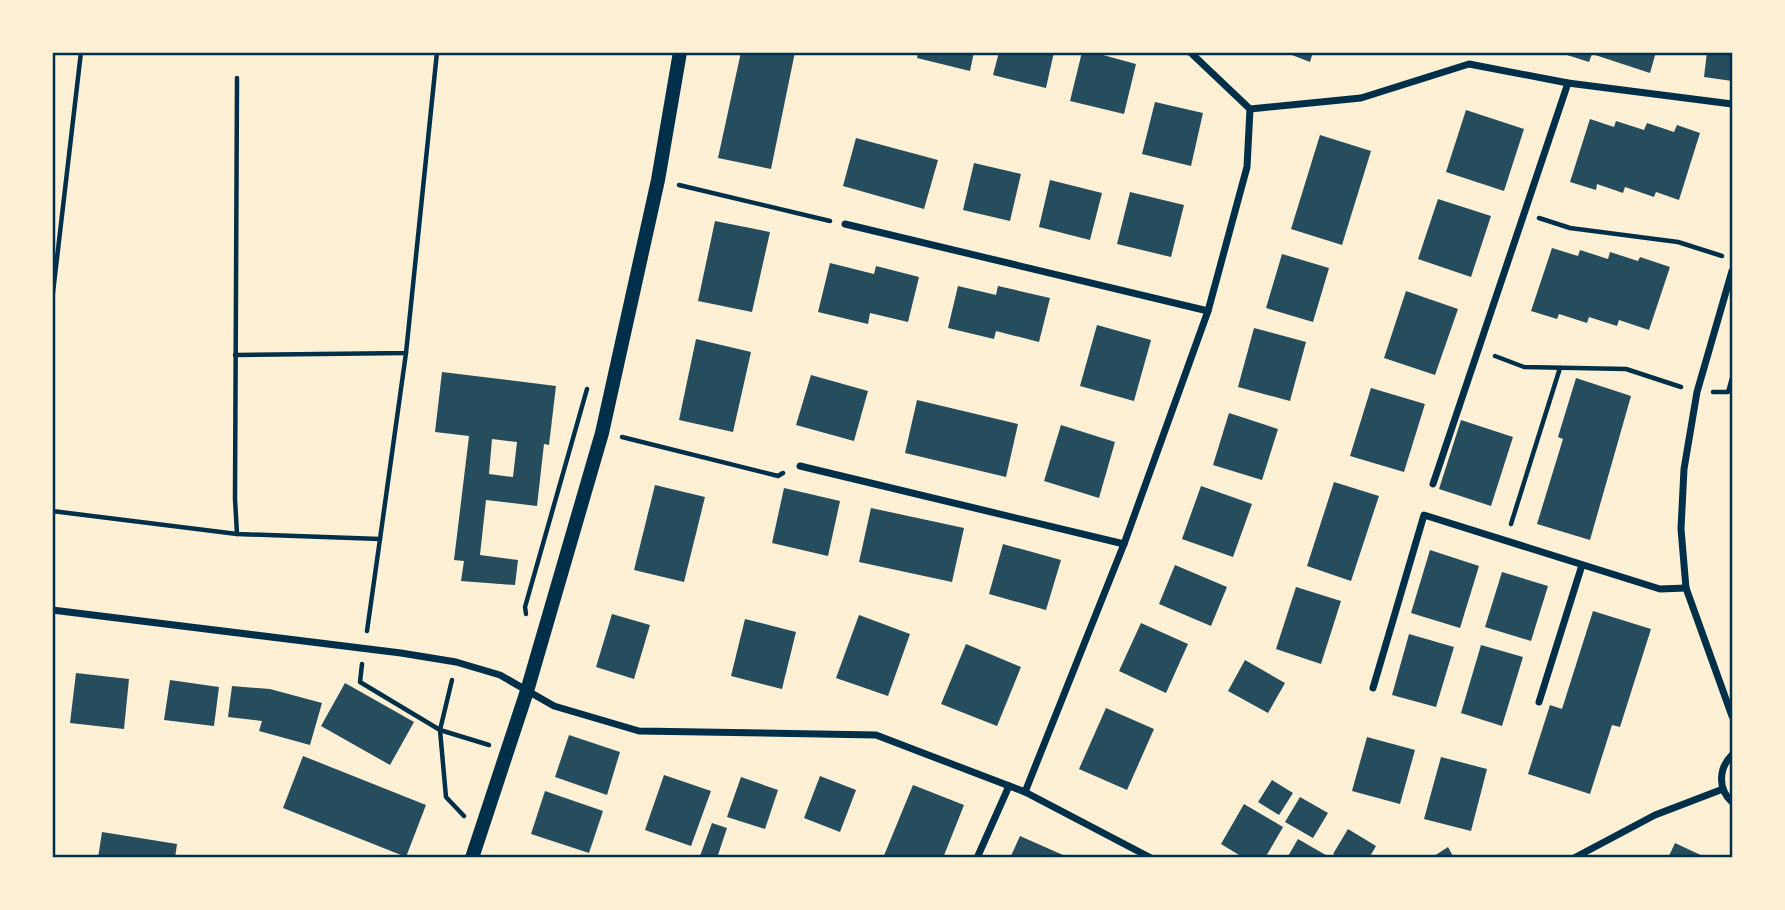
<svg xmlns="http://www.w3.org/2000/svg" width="1785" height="910" font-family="Roboto,sans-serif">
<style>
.building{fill:#264d5e;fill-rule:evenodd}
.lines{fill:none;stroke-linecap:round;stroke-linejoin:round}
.path{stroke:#003049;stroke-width:4.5}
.minor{stroke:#003049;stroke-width:7}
.secondary{stroke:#003049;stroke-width:14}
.neatline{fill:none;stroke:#003049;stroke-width:2.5}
</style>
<rect width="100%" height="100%" fill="#fdf0d5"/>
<g class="building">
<polygon points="741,52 795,52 771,169 718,158"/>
<polygon points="918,52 974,52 970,71 917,58"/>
<polygon points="999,52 1054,52 1046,88 993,75"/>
<polygon points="1082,52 1092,52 1136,64 1124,114 1070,101"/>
<polygon points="1284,52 1313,52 1310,62"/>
<polygon points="1568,52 1656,52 1650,73 1592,54 1589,62 1567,55"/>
<polygon points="1707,52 1732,52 1732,81 1704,77"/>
<polygon points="1155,102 1203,113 1191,166 1142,154"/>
<polygon points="1466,110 1524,129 1504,191 1446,172"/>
<polygon points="1590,119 1614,127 1616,121 1644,130 1647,123 1674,132 1677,125 1700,133 1679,200 1656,192 1654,197 1625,187 1623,193 1597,184 1596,190 1570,182"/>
<polygon points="1320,135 1371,151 1342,245 1291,229"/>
<polygon points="856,138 938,160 924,209 843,186"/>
<polygon points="974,163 1021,174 1010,221 963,210"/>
<polygon points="1050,180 1102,193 1090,240 1039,227"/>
<polygon points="1130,192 1184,205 1171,257 1117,244"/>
<polygon points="1438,199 1491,216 1471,277 1418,259"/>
<polygon points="715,221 770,232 752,312 698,301"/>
<polygon points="1552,248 1578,256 1580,250 1608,259 1610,252 1638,261 1640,257 1670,267 1649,330 1619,320 1617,326 1589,317 1587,323 1559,314 1557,319 1531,311"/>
<polygon points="1282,254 1329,268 1313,322 1266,308"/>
<polygon points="830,263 874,274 876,266 919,277 908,322 870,313 868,324 818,312"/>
<polygon points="958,286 996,295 998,286 1050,298 1039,342 996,331 994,339 948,328"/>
<polygon points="1406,291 1458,309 1435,375 1384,358"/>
<polygon points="1097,325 1151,340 1134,401 1080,386"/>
<polygon points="1254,328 1306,342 1290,401 1238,387"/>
<polygon points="696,339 751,352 733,432 679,420"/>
<path d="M442 372 556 386 549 445 544 444 537 506 486 500 480 555 518 560 515 585 461 581 464 561 454 560 469 436 435 432ZM492 439 517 442 513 477 489 474Z"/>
<polygon points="811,375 868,391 854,441 796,425"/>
<polygon points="1576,378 1631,396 1590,540 1537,524 1563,439 1558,437"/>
<polygon points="1371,388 1425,404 1404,472 1350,456"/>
<polygon points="917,400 1018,424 1006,477 905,453"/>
<polygon points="1229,413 1278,429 1262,480 1213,465"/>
<polygon points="1461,420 1513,437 1491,506 1439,489"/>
<polygon points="1061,425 1115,442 1099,498 1044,481"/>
<polygon points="1334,482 1379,496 1351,581 1307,566"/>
<polygon points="655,485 705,497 684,582 634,570"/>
<polygon points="1201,486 1252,504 1233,557 1182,539"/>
<polygon points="784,488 840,501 828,556 772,543"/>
<polygon points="871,508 964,528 952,582 859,562"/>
<polygon points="1003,544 1061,560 1046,610 989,594"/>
<polygon points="1430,550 1479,566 1460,628 1411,613"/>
<polygon points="1175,565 1227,587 1211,626 1159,604"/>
<polygon points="1502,572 1548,586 1531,641 1485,627"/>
<polygon points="1296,587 1341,601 1321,664 1276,649"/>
<polygon points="1593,611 1651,629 1620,727 1612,725 1590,794 1528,774 1550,705 1562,709"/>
<polygon points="612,614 650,625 634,679 596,667"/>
<polygon points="859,615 910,634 888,696 836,678"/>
<polygon points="745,619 796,632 782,689 731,676"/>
<polygon points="1141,623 1188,644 1166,693 1119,671"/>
<polygon points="1409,634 1454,647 1436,707 1392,695"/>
<polygon points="966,644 1021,667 997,726 941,704"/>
<polygon points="1481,645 1523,657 1502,726 1461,713"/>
<polygon points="1245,660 1285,683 1268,713 1228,691"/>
<polygon points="76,673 129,679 124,729 70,723"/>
<polygon points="170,680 219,687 214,726 164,720"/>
<polygon points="345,683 414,722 390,765 321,726"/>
<polygon points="232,686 270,689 322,703 310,745 259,731 262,721 228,717"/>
<polygon points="1106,708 1154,729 1127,790 1079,769"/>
<polygon points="569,735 620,752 607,795 555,777"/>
<polygon points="1367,737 1415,750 1400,804 1352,791"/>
<polygon points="303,756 426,805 406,857 283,808"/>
<polygon points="1441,757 1487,769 1471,831 1424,819"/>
<polygon points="664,775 711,791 691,846 645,830"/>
<polygon points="820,776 856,790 840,832 804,818"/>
<polygon points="741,777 778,790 765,829 727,817"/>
<polygon points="1272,780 1293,793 1279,815 1258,802"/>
<polygon points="913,785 964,805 943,858 883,858"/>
<polygon points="545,791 603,811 589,853 531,834"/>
<polygon points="1300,797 1328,813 1313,838 1285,822"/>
<polygon points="1244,804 1283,827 1265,858 1244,858 1221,844"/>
<polygon points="712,823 727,828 717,858 704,858 700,856"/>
<polygon points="1348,829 1376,846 1369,858 1339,858 1333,854"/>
<polygon points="102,832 177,844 175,858 98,858"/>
<polygon points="1020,836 1063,855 1061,858 1010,858"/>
<polygon points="1298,839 1331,858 1287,858"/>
<polygon points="1675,843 1707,858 1668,858"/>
<polygon points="1448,847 1454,858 1431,858"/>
</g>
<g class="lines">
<g class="path">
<polyline points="679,185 830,221"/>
<polyline points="1539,218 1570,228 1678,242 1722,256"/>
<polyline points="52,301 81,52"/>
<polyline points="235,355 406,353 437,52"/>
<polyline points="1495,356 1524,367 1626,369 1681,387"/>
<polyline points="1713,392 1728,392 1732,378"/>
<polyline points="622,437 778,476 783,473"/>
<polyline points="52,511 237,534 380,539 367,631"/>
<polyline points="1511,524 1560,368"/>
<polyline points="237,534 235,499 237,78"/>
<polyline points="380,539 406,353"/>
<polyline points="526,614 525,607 587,389"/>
<polyline points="362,664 360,682 440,730 446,797 464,816"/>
<polyline points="452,680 440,730 489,745"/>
</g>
<g class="minor">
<polyline points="1250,109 1361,98 1469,64 1568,83 1732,104"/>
<polyline points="845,224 1208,311"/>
<polyline points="1732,271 1697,392 1684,469 1681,529 1686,588 1732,716"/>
<polyline points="800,466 1124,544"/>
<polyline points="1433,484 1568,83"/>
<polyline points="52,610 401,653 456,662 500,675 554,706 639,731 876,735 1025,792 1151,858"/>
<polyline points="1373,688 1424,515 1660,589 1686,588"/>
<polyline points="1539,702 1582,565"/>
<path d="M1732 755C1718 769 1718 789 1732 802"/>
<polyline points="1025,792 1124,544 1208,311 1247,167 1250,109 1190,52"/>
<polyline points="977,858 1009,786"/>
<polyline points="1574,858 1655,815 1723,789"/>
</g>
<polyline class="secondary" points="472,858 527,691 602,433 658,180 680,52"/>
</g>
<rect width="1785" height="910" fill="none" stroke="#fdf0d5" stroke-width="108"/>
<rect x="54" y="54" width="1677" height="802" class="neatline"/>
</svg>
